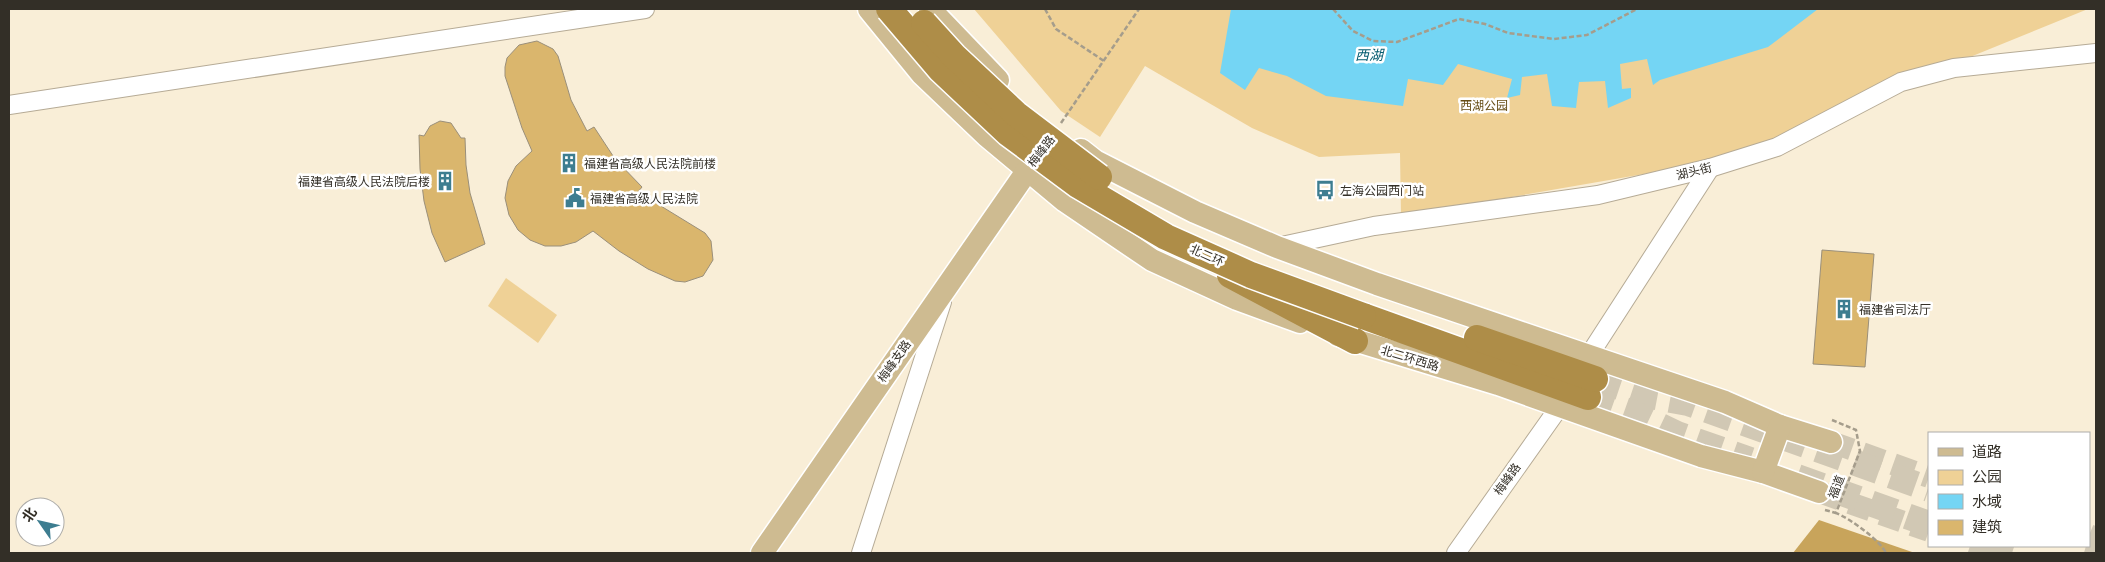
<svg xmlns="http://www.w3.org/2000/svg" width="2105" height="562" font-family="Lato,'Noto Sans SC',sans-serif">
<style>
.green{fill:#efd196}
.forest{fill:#c8a45b}
.water{fill:#74d5f4}
.building{fill:#dab66d;stroke:#9a8f7a}
.lines{fill:none;stroke-linecap:round;stroke-linejoin:round}
.major-tunnel{stroke:#d1c8b4;stroke-width:22;stroke-dasharray:22 11;stroke-linecap:butt}
.highway-tunnel{stroke:#d1c8b4;stroke-width:26;stroke-dasharray:26 13;stroke-linecap:butt}
.minor-casing{stroke:#b6ab96;stroke-width:20}
.major-casing{stroke:#fff;stroke-width:25}
.highway-casing{stroke:#fff;stroke-width:29}
.path{stroke:#a59d8c;stroke-width:2.5;stroke-dasharray:5 2.5;stroke-linecap:butt}
.minor{stroke:#fff;stroke-width:18}
.major{stroke:#cebb91;stroke-width:22}
.highway{stroke:#ae8d48;stroke-width:26}
.highway-bridge-casing{stroke:#fff;stroke-width:29;stroke-linecap:butt}
.path-bridge{stroke:#a59d8c;stroke-width:2.5;stroke-dasharray:5 2.5;stroke-linecap:butt}
.highway-bridge{stroke:#ae8d48;stroke-width:26}
.labels{text-anchor:middle;dominant-baseline:central;stroke-width:5;stroke-linejoin:round;paint-order:stroke}
.park-label{font-size:12px;fill:#674e16;stroke:#fff}
.street-label{font-size:12px;fill:#332f27;stroke:#fff}
.poi-label{font-size:12px;fill:#332f27;stroke:#fff;text-anchor:start}
.water-label{font-size:14px;font-style:italic;fill:#045c70;stroke:#fff}
</style>
<rect width="100%" height="100%" fill="#f9eed7"/>
<g class="green">
<polygon points="974,9 2088,9 1825,116 1769,144 1702,164 1401,216 1400,153 1319,157 1252,128 1145,66 1100,137 1061,111"/>
<polygon points="506,278 557,315 538,343 488,306"/>
</g>
<polygon class="forest" points="1819,520 1915,553 1793,553"/>
<polygon class="water" points="1231,9 1818,9 1768,47 1660,80 1653,85 1647,59 1620,64 1622,89 1631,88 1631,98 1608,108 1605,81 1579,82 1576,108 1552,106 1547,74 1522,77 1520,95 1507,98 1512,79 1458,64 1443,85 1408,79 1403,106 1326,96 1287,76 1259,68 1245,90 1220,73"/>
<g class="building">
<polygon points="537,41 553,49 558,56 571,100 587,131 594,127 615,159 642,187 638,192 705,233 711,241 713,260 703,276 685,282 675,281 648,269 619,251 593,231 576,242 561,246 545,246 530,240 518,230 509,215 505,198 508,181 516,166 532,151 522,128 505,76 505,67 507,58 519,45"/>
<polygon points="440,121 451,123 461,138 465,138 466,165 470,193 485,244 445,262 432,233 424,201 420,169 419,135 424,136 430,126"/>
<polygon points="1822,250 1874,254 1865,367 1813,364"/>
</g>
<g class="lines">
<g class="major-tunnel">
<polyline points="1831,442 1929,477"/>
<polyline points="1819,492 1929,531"/>
<polyline points="2089,535 2096,538"/>
<polyline points="1970,546 1991,553"/>
</g>
<g class="highway-tunnel">
<polyline points="1595,379 1640,394 1688,403 1929,489"/>
<polyline points="1588,397 1633,413 1677,434 1750,460"/>
<polyline points="1797,477 1929,524"/>
<polyline points="1991,546 2012,553"/>
<polyline points="2086,546 2096,549"/>
</g>
<defs>
<g id="minor">
<polyline points="9,105 645,9"/>
<polyline points="1277,247 1374,226 1598,195 1710,168 1777,147 1901,82 1954,68 2096,53"/>
<polyline points="1588,357 1710,168"/>
<polyline points="861,553 942,302"/>
<polyline points="1456,553 1560,406"/>
</g>
<g id="major">
<polyline points="869,9 922,74 987,136 1065,201 1152,260 1237,299 1300,322"/>
<polyline points="930,9 998,80"/>
<polyline points="1081,150 1095,161 1195,212 1277,247 1377,284 1725,402 1780,426 1831,442"/>
<polyline points="1338,335 1498,384 1701,456 1763,472 1819,492"/>
<polyline points="1763,472 1780,426"/>
<polyline points="762,553 1036,158"/>
</g>
<g id="highway">
<polyline points="1230,275 1355,341"/>
<polyline points="1363,316 1588,397"/>
<polyline points="1477,338 1595,379"/>
</g>
</defs>
<use href="#minor" class="minor-casing"/>
<use href="#major" class="major-casing"/>
<use href="#highway" class="highway-casing"/>
<g class="path">
<polyline points="1045,9 1056,29 1104,61"/>
<polyline points="1333,9 1353,31 1373,41 1397,42 1459,19 1485,24 1508,33 1554,39 1587,35 1637,9"/>
<polyline points="1061,123 1139,9"/>
<polyline points="1825,510 1836,513"/>
</g>
<use href="#minor" class="minor"/>
<use href="#major" class="major"/>
<use href="#highway" class="highway"/>
<defs>
<g id="highway-bridge">
<polyline points="889,9 941,70 1008,133 1078,185 1166,237 1251,275 1363,316"/>
<polyline points="924,23 954,56 1016,114 1099,177"/>
</g>
</defs>
<use href="#highway-bridge" class="highway-bridge-casing"/>
<path class="path-bridge" d="M1832 420 1856 430 1860 451 1836 513C1849 518 1880 540 1886 553"/>
<use href="#highway-bridge" class="highway-bridge"/>
</g>
<defs>
<symbol id="building-bare" viewBox="-9 -9 18 18"><path d="M-4-6H4V6H1V3H-1V6H-4ZM-2.5-4.3h1.7v1.8h-1.7ZM.8-4.3h1.7v1.8H.8ZM-2.5-1h1.7V.8h-1.7ZM.8-1h1.7V.8H.8Z" fill="#3d7d90" stroke="#fff" stroke-width="2.5" paint-order="stroke"/></symbol>
<symbol id="bus-bare" viewBox="-9 -9 18 18"><path d="M-5-6H5V4H4V6H2V4H-2V6H-4V4H-5ZM-3.5-4V0h7V-4ZM-3.5 1.2v1.5H-2V1.2ZM2 1.2v1.5H3.5V1.2Z" fill="#3d7d90" stroke="#fff" stroke-width="2.5" paint-order="stroke"/></symbol>
<symbol id="civic-bare" viewBox="-9 -9 18 18"><path d="M-.6-6.5H3V-4.5H.6V-3L4-1V1h2V6H-6V1h2V-1L-.6-3ZM-1.2 2.5V6h2.4V2.5Z" fill="#3d7d90" stroke="#fff" stroke-width="2.5" paint-order="stroke"/></symbol>
</defs>
<g fill-rule="evenodd">
<use href="#building-bare" x="555" y="149" width="28" height="28"/>
<use href="#building-bare" x="431" y="167" width="28" height="28"/>
<use href="#bus-bare" x="1311" y="176" width="28" height="28"/>
<use href="#civic-bare" x="561" y="184" width="28" height="28"/>
<use href="#building-bare" x="1830" y="295" width="28" height="28"/>
</g>
<g class="labels">
<g class="park-label">
<text x="1484" y="105">西湖公园</text>
</g>
<g class="street-label">
<text transform="translate(1041 151) rotate(-53)">梅峰路</text>
<text transform="translate(1694 171) rotate(-14)">湖头街</text>
<text transform="translate(1207 255) rotate(24)">北二环</text>
<text transform="translate(1410 358) rotate(17)">北二环西路</text>
<text transform="translate(894 361) rotate(-55)">梅峰支路</text>
<text transform="translate(1507 479) rotate(-55)">梅峰路</text>
<text transform="translate(1836 487) rotate(-69)">福道</text>
</g>
<g class="poi-label">
<text x="584" y="163">福建省高级人民法院前楼</text>
<text x="430" y="181" text-anchor="end">福建省高级人民法院后楼</text>
<text x="1340" y="190">左海公园西门站</text>
<text x="590" y="198">福建省高级人民法院</text>
<text x="1859" y="309">福建省司法厅</text>
</g>
<g class="water-label">
<text x="1369" y="54">西湖</text>
</g>
</g>
<rect width="2105" height="562" fill="none" stroke="#332f27" stroke-width="20"/>
<rect x="1928" y="432" width="162" height="115" fill="#ffffff" stroke="#adaca9"/>
<rect x="1938" y="448" width="25" height="8" fill="#cebb91" stroke="#adaca9"/>
<text x="1972" y="457" font-size="15" fill="#332f27">道路</text>
<rect x="1938" y="470" width="25" height="15" fill="#efd196" stroke="#adaca9"/>
<text x="1972" y="482" font-size="15" fill="#332f27">公园</text>
<rect x="1938" y="494" width="25" height="15" fill="#74d5f4" stroke="#adaca9"/>
<text x="1972" y="507" font-size="15" fill="#332f27">水域</text>
<rect x="1938" y="520" width="25" height="15" fill="#dab66d" stroke="#adaca9"/>
<text x="1972" y="532" font-size="15" fill="#332f27">建筑</text>
<g transform="translate(40 522) rotate(304)"><circle r="24" fill="#ffffff" stroke="#adaca9"/>
<path d="M0-4L9 19L0 12L-9 19Z" fill="#3d7d90"/>
<text y="-8" font-size="14" font-weight="bold" text-anchor="middle" fill="#332f27">北</text>
</g>
</svg>
